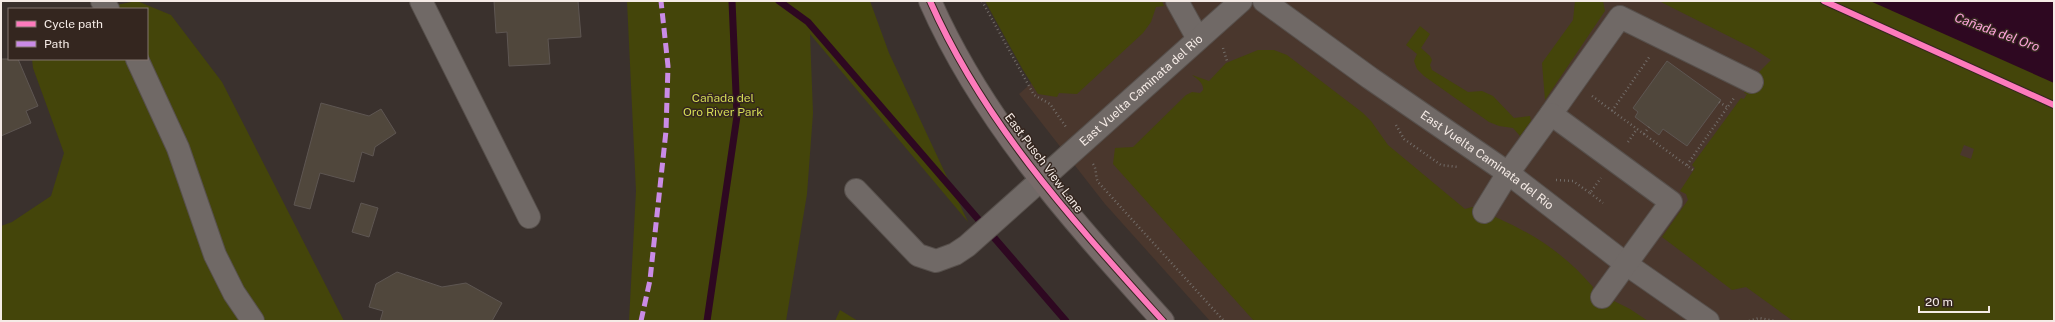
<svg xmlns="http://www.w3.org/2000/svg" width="2055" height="322" font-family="'Public Sans',sans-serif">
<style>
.built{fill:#4a372d}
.green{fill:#44450a;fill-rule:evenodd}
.water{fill:#2e0821}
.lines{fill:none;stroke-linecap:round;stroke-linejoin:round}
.stream{stroke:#2e0821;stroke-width:7}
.building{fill:#50473c;stroke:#5e5652}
.minor-casing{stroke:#57504c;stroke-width:24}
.major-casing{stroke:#57504c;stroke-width:24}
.path{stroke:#726c68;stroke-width:2.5;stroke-dasharray:1 3;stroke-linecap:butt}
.minor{stroke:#706966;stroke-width:22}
.major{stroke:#776b69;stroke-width:22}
.quiet{stroke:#ca8be6;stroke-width:5;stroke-dasharray:10 5;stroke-linecap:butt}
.cycleway-casing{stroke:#34261f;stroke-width:8}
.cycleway{stroke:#fd7abc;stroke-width:6}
.labels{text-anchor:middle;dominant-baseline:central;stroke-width:3;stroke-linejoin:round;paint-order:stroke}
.street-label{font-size:12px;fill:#f5ebe6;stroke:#34261f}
.park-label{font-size:12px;fill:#d4dc55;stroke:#34261f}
.water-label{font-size:13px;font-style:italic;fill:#fda3d9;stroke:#34261f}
</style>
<rect width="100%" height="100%" fill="#3a312d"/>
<polygon class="built" points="1125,1 1713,1 2054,137 2054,321 1210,321 1105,204 1019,94"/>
<g class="green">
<polygon points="137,1 171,15 222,82 344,321 1,321 1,226 12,222 51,196 64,153 33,68 32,59 147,59 147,9 95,9"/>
<polygon points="627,1 870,1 889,53 968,222 810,34 813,113 807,194 786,321 629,321 636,191"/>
<polygon points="985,1 1162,1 1164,6 1156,7 1151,22 1143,33 1077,94 1059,93 1057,97 1038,94 1023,70"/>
<polygon points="1575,1 1603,1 1605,11 1545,100 1542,63 1573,20"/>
<path d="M1659 1H2054V321H1793L1746 287 1732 290 1662 237 1688 200 1686 194 1680 191 1695 168 1692 165 1741 98 1744 99 1747 94 1744 93 1760 71 1771 60 1754 49ZM1964 145 1974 149 1971 159 1960 155Z"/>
<polygon points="1420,26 1430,34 1421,48 1430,56 1432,60 1430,65 1432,70 1468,92 1482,91 1493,96 1514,118 1530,116 1531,121 1520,136 1513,128 1499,126 1489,122 1424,76 1417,69 1414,61 1417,54 1406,45"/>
<path d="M1258 50H1274L1287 55 1363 113 1371 121 1388 145 1465 209 1472 207C1521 227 1558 246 1593 287L1592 291 1612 303 1614 301 1630 309 1648 321H1254L1113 164 1115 148 1133 147 1186 95 1192 92 1200 93 1203 90C1204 83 1197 79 1192 75L1209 81 1226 63Z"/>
<polygon points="840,310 858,321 835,321"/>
</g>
<polygon class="water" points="1870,1 2054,1 2054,83"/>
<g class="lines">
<g class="stream">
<polyline points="779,1 808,22 1066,321"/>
<polyline points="707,321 737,116 732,1"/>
</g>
</g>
<g class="building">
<polygon points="494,1 578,1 581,37 548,39 550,64 509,66 507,32 496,33"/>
<polygon points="1,59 18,59 38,106 26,111 31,123 1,136"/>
<polygon points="1667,61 1721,100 1687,146 1663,129 1659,135 1635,117 1638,112 1633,108"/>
<polygon points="321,103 369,116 381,109 396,133 375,147 373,156 362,152 354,182 320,173 310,209 294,205"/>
<polygon points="361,203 378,208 369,237 352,232"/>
<polygon points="397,272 442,287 466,283 502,303 492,321 380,321 383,311 369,307 376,284"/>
</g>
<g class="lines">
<defs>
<g id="minor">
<polyline points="102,1 108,9"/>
<polyline points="421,1 529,217"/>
<polyline points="1177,1 1198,39"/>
<path id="s1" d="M1264 1 1370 78 1508 173 1626 264 1708 321"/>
<polyline points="137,59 178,148 215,255 234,293 253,321"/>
<polyline points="1551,114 1620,17 1752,82"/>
<path id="s2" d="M856 190 918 255 936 261 955 254 967 246 1241 1"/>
<polyline points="1484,212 1508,173 1551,114 1671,202 1602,297"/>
</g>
<path id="major" d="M930 1C984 124 1075 223 1163 321"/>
</defs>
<use href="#minor" class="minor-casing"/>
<use href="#major" class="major-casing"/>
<g class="path">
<polyline points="982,1 1034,95 1050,104 1066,127"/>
<polyline points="1223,48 1227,61"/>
<polyline points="1592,96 1693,170"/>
<polyline points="1719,102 1727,107"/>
<polyline points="1612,111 1650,56"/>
<polyline points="1396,125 1404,139 1441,165 1458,167"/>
<polyline points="1644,134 1649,127"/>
<polyline points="1628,142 1637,129"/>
<path d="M1093 164C1097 169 1095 176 1098 182L1224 321"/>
<polyline points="1687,165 1734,98"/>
<polyline points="1556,180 1573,181 1590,193 1601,178"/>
<polyline points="1590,193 1603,203"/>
<polyline points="1749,321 1759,318 1775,321"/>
</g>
<use href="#minor" class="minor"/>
<use href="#major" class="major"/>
<polyline class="quiet" points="641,321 650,280 666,131 668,66 661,1"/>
<defs>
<g id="cycleway">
<path d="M930 1C984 124 1075 223 1163 321"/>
<polyline points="1824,1 2054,105"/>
</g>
</defs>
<use href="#cycleway" class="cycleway-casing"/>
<use href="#cycleway" class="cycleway"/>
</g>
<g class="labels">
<g class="street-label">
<text stroke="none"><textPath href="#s2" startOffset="377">East Vuelta Caminata del Rio</textPath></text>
<text stroke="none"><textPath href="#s1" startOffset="274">East Vuelta Caminata del Rio</textPath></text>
<text transform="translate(1044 163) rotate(53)">East Pusch View Lane</text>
</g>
<g class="park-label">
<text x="723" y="98">Cañada del<tspan x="723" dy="14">Oro River Park</tspan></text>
</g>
<g class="water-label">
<text transform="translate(1997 32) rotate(20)">Cañada del Oro</text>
</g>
</g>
<rect width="2055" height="322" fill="none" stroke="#f5ebe6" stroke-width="4"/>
<rect x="8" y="8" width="140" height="52" fill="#34261f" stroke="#81756f"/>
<rect x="16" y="21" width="20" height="6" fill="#fd7abc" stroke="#81756f"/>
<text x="44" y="28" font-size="12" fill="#f5ebe6">Cycle path</text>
<rect x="16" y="41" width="20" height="6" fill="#ca8be6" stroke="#81756f"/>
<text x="44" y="48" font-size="12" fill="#f5ebe6">Path</text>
<path d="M1919 306v6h70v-6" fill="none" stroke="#f5ebe6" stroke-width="2"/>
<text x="1925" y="306" font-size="12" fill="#f5ebe6" stroke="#34261f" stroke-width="3" paint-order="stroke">20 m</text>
</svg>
